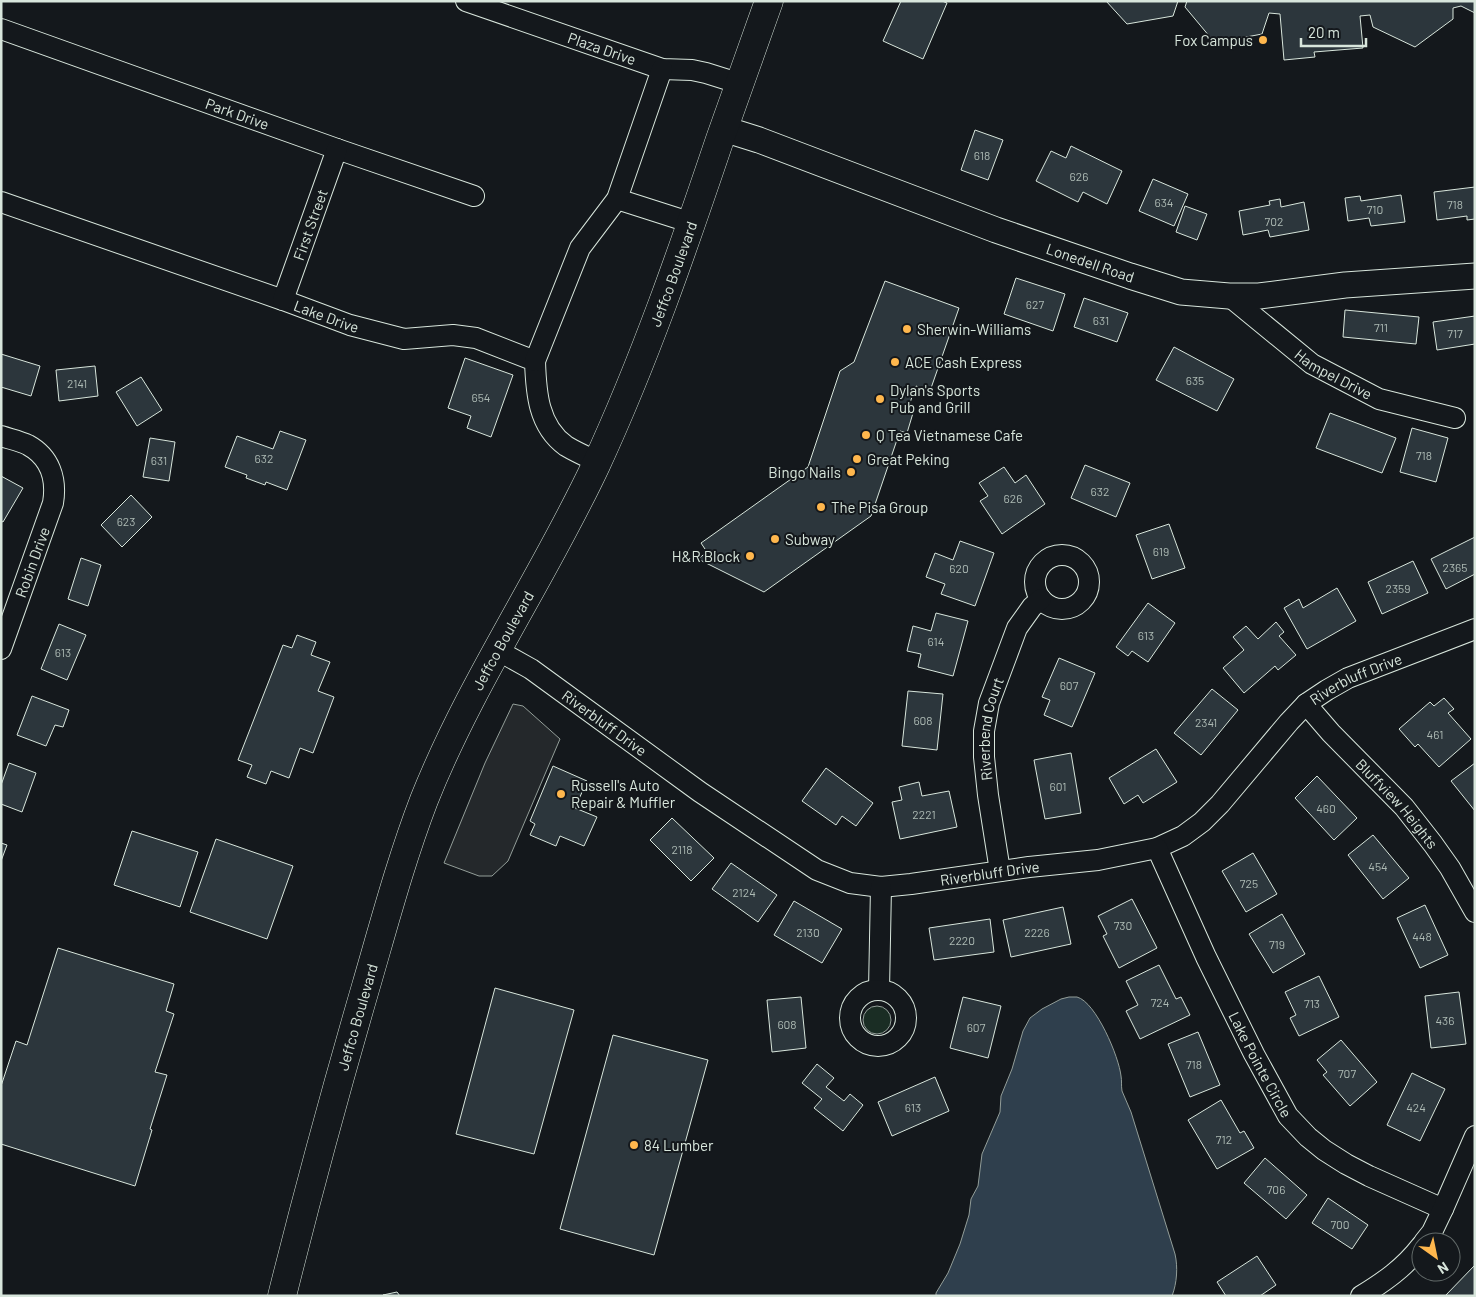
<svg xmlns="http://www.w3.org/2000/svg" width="1476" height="1297" font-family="Barlow,sans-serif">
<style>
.green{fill:#1a2d24;stroke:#939e99}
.parking{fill:#24282b;stroke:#939e99}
.water{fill:#2f3f4d;stroke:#939e99}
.building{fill:#2c363c;stroke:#d8e6dc}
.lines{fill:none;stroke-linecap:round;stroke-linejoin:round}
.minor-casing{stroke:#d8e6dc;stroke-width:22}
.tertiary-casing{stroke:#d8e6dc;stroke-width:27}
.primary-casing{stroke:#d8e6dc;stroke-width:29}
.minor{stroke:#14181c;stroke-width:20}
.tertiary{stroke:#14181c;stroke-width:25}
.primary{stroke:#14181c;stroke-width:28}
.poi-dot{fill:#ffb74d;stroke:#14181c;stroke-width:2}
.labels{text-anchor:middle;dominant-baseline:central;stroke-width:4;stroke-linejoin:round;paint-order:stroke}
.number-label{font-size:12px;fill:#adbab4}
.poi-label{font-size:15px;fill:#d8e6dc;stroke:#14181c;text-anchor:start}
.street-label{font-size:15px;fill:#d8e6dc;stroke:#14181c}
</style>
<rect width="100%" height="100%" fill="#14181c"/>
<circle class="green" cx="877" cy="1020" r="14"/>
<polygon class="parking" points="513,704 523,706 560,739 508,861 492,876 479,876 444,863 485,763"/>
<path class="water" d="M1069 997C1072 997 1074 997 1077 997 1096 1002 1119 1057 1121 1076 1122 1081 1121 1085 1122 1091 1125 1098 1128 1105 1131 1112L1175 1254C1178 1267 1177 1283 1172 1296H936V1293L948 1273 960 1244 969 1215 971 1199 978 1186 982 1154 1000 1112 1001 1096 1012 1069 1023 1031 1030 1018 1042 1009 1061 999Z"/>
<g class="building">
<polygon points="901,1 942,1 947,3 923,59 883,41"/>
<polygon points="1106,1 1178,1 1173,16 1127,24"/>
<polygon points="1187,1 1475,1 1475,13 1461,6 1453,8 1453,19 1415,47 1373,27 1370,15 1360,16 1363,48 1314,52 1315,57 1284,60 1280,14 1269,13 1262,34 1215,43 1185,7"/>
<polygon points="975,130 1003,140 988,180 961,170"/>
<polygon points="1071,146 1122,171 1107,204 1083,192 1078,202 1036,181 1051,151 1066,158"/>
<polygon points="1153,179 1188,194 1174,226 1139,211"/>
<polygon points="1475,187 1475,219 1467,220 1467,216 1437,220 1434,192"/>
<polygon points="1401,195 1405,222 1371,226 1369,218 1348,221 1345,198 1360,196 1361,201"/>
<polygon points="1280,199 1281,207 1304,202 1309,230 1270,237 1268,230 1243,235 1239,211 1270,205 1269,201"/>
<polygon points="1185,206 1207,214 1197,240 1176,232"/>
<polygon points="1016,278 1065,294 1053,331 1004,314"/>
<polygon points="885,281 959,308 930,391 916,386 907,411 913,413 907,433 900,431 871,516 764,592 698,559 707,552 701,543 808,467 840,371 854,362"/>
<polygon points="1084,298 1128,313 1117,342 1074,327"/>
<polygon points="1345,310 1419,317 1416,344 1343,337"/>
<polygon points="1475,316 1475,344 1437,350 1433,322"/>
<polygon points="1174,347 1234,379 1217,411 1156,380"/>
<polygon points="1,354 40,366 31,396 1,387"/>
<polygon points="465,358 513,375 491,437 467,428 471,416 448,408"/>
<polygon points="95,366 98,396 59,401 56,370"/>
<polygon points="141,377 162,410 137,426 116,392"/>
<polygon points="1330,413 1396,438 1382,473 1316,448"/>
<polygon points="1412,428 1448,438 1436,482 1400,472"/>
<polygon points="280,431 306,440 287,490 266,482 265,485 246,478 247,475 225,467 237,436 273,449"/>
<polygon points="150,438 175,442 169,481 143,477"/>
<polygon points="1085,465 1130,483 1116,517 1071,498"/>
<polygon points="1004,467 1015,483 1026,475 1045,504 1002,534 980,501 988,496 979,483"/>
<polygon points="1,476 23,488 3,522 1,521"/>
<polygon points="131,495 152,517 122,547 101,525"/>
<polygon points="1169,524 1185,568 1152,579 1136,535"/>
<polygon points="1475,537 1475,574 1446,589 1431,559"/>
<polygon points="960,541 994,553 975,606 941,594 945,584 926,577 935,553 953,560"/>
<polygon points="81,558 101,565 88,606 68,599"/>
<polygon points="1413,561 1428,593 1382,614 1368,582"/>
<polygon points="1337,588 1356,621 1307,649 1284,608 1299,599 1303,608"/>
<polygon points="1148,603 1175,623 1148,662 1132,651 1128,656 1116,647"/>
<polygon points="936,613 968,621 953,676 918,667 921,654 907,651 913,626 931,631"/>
<polygon points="1276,622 1284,632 1279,636 1296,655 1278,670 1275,666 1244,693 1223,668 1244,650 1233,637 1246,626 1258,639"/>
<polygon points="59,624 86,635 67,680 41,669"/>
<polygon points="297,635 316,642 311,655 330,662 318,691 334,697 313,753 300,748 289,778 271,771 266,784 247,777 252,765 238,760 283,645 292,648"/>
<polygon points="1059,658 1095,673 1072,727 1044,715 1050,700 1042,697"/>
<polygon points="1212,689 1238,710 1201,755 1174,733"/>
<polygon points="908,691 943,694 937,750 902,746"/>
<polygon points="32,696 69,710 63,727 55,725 46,746 17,735"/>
<polygon points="1444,698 1454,709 1448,713 1471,739 1439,767 1418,744 1415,747 1399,729 1430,702 1434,706"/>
<polygon points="1156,749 1177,782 1143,803 1138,795 1124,804 1109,778"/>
<polygon points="1071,753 1081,813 1045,819 1034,760"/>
<polygon points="9,763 36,773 22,812 1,804 1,785"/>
<polygon points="1475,763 1475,811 1451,781"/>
<polygon points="553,766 587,781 575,808 597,817 584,846 560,836 556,846 530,835 535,824 530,821"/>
<polygon points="826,768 873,803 856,826 842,816 836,825 802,801"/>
<polygon points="1317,776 1357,818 1334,840 1295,798"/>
<polygon points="919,782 922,796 949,791 957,827 900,839 892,802 902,800 899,787"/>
<polygon points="672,818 714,858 691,881 650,840"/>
<polygon points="132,831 198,852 180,907 114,885"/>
<polygon points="1373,835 1409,878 1383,899 1348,855"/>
<polygon points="216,839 293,866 267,939 190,912"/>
<polygon points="1,843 7,845 1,861"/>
<polygon points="1253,853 1277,894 1246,912 1222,871"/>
<polygon points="731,863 777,895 758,922 712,889"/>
<polygon points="1132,899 1157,948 1119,968 1103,936 1107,934 1098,916"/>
<polygon points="794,901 842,929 822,963 774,935"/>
<polygon points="1425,905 1448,955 1420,968 1397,918"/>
<polygon points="1063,907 1071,944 1011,957 1003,920"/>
<polygon points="1282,914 1305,954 1273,973 1249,934"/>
<polygon points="990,919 994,952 934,960 929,928"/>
<polygon points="58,948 174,984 166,1011 174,1014 155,1072 167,1075 150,1129 152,1130 135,1186 1,1144 1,1086 16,1041 27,1045"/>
<polygon points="1159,965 1176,999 1181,997 1190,1015 1140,1039 1126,1011 1138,1005 1126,981"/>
<polygon points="1319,976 1339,1017 1299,1036 1290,1018 1296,1015 1285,992"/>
<polygon points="495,988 574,1010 534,1154 456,1134"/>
<polygon points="1459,992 1466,1044 1431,1048 1425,996"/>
<polygon points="801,997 806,1048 772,1052 767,1000"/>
<polygon points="963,997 1001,1006 988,1058 950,1048"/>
<polygon points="1198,1032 1220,1085 1190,1097 1168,1044"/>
<polygon points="613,1035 708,1060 654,1255 560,1229"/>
<polygon points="1341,1040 1377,1082 1350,1106 1323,1075 1327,1072 1317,1060"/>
<polygon points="817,1064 834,1078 826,1087 844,1101 850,1094 863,1105 843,1131 814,1108 822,1099 802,1083"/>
<polygon points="1412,1073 1445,1089 1420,1141 1387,1125"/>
<polygon points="935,1077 949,1111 892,1136 878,1102"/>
<polygon points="1221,1100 1240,1133 1244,1131 1254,1148 1217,1169 1188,1120"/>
<polygon points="1265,1158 1307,1195 1286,1219 1244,1183"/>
<polygon points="1328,1198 1368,1225 1352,1249 1312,1223"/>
<polygon points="1257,1256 1276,1285 1260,1296 1226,1296 1217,1282"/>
<polygon points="1475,1265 1475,1296 1445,1296"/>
<polygon points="397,1292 400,1296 383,1295"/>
</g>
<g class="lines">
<defs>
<g id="minor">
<path id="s1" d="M466 1 662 69 692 70 706 73 741 84"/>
<path id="s2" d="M1 29 337 149 474 196"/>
<polyline points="617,199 692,223"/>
<path id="s3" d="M1 202 283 300 350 325 404 339 453 335 476 338 535 361C536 392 538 426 566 446 576 452 587 457 598 462"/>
<path id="s4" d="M1229 296 1312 364 1379 399 1455 418"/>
<path id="s5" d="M283 300 337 149"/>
<polyline points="535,361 580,248 617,199 662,69"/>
<path d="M1 436C10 439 20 441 28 445 50 457 57 479 53 503L1 649"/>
<circle cx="1062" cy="582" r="27"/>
<path id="s6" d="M497 650 531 669 700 792 817 870 850 883 881 887 911 884 1029 867 1098 860 1157 848 1183 836 1202 822 1220 804 1289 722 1306 704 1327 690 1348 678 1475 629"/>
<path id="s7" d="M1306 704 1331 733 1404 807 1433 844 1450 868 1475 912"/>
<path id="s8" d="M1157 848 1206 957 1254 1054 1288 1116 1308 1137 1324 1150 1346 1164 1369 1176 1443 1209"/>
<path id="s9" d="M1000 871 988 795 984 757V731L989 703 1017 628 1032 607 1041 599"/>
<polyline points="879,990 881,887"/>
<circle cx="878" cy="1018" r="28"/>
<polyline points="1424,1242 1432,1232 1443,1209 1475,1136"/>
<path d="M1361 1296C1384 1282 1404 1268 1421 1246"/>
</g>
<g id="tertiary">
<path id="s10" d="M724 129 759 140 996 230 1130 276 1181 292 1229 296H1259L1345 285 1475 276"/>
</g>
<g id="primary">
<path id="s11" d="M282 1296C308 1192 336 1089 366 986 384 924 401 860 424 800 470 684 543 578 596 465 645 359 683 249 720 139 736 93 753 47 769 1"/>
</g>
</defs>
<use href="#minor" class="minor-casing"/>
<use href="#tertiary" class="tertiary-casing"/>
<use href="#primary" class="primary-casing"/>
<use href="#minor" class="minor"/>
<use href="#tertiary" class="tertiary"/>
<use href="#primary" class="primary"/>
</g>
<g class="poi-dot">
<circle cx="1263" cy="40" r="5"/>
<circle cx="907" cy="329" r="5"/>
<circle cx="895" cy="362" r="5"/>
<circle cx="880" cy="399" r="5"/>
<circle cx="866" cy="435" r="5"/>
<circle cx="857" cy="459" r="5"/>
<circle cx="851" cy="472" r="5"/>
<circle cx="821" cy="507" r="5"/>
<circle cx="775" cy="539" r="5"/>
<circle cx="750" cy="556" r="5"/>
<circle cx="561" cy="794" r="5"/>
<circle cx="634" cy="1145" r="5"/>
</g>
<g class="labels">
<g class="number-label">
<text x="982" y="155">618</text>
<text x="1079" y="176">626</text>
<text x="1164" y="202">634</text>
<text x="1455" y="204">718</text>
<text x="1375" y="209">710</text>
<text x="1274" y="221">702</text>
<text x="1035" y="304">627</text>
<text x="1101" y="320">631</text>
<text x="1381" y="327">711</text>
<text x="1455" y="333">717</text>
<text x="1195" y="380">635</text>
<text x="77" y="383">2141</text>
<text x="481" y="397">654</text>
<text x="1424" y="455">718</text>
<text x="264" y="458">632</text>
<text x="159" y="460">631</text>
<text x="1100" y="491">632</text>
<text x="1013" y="498">626</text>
<text x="126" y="521">623</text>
<text x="1161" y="551">619</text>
<text x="1455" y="567">2365</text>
<text x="959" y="568">620</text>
<text x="1398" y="588">2359</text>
<text x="1146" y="635">613</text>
<text x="936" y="641">614</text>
<text x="63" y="652">613</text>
<text x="1069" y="685">607</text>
<text x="923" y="720">608</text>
<text x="1206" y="722">2341</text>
<text x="1435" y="734">461</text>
<text x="1058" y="786">601</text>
<text x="1326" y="808">460</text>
<text x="924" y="814">2221</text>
<text x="682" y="849">2118</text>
<text x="1378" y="866">454</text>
<text x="1249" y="883">725</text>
<text x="744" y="892">2124</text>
<text x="1123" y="925">730</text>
<text x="808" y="932">2130</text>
<text x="1037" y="932">2226</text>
<text x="1422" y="936">448</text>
<text x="962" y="940">2220</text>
<text x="1277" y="944">719</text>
<text x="1160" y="1002">724</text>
<text x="1312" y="1003">713</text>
<text x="1445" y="1020">436</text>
<text x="787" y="1024">608</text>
<text x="976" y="1027">607</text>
<text x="1194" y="1064">718</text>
<text x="1347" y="1073">707</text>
<text x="913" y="1107">613</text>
<text x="1416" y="1107">424</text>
<text x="1224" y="1139">712</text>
<text x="1276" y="1189">706</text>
<text x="1340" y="1224">700</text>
</g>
<g class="poi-label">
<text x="1253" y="40" text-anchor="end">Fox Campus</text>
<text x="917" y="329">Sherwin-Williams</text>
<text x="905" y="362">ACE Cash Express</text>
<text x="890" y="390">Dylan's Sports<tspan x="890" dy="17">Pub and Grill</tspan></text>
<text x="876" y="435">Q Tea Vietnamese Cafe</text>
<text x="867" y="459">Great Peking</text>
<text x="841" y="472" text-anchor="end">Bingo Nails</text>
<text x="831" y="507">The Pisa Group</text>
<text x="785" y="539">Subway</text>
<text x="740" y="556" text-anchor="end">H&amp;R Block</text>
<text x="571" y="785">Russell's Auto<tspan x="571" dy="17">Repair &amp; Muffler</tspan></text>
<text x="644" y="1145">84 Lumber</text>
</g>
<g class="street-label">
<text stroke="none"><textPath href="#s1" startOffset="144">Plaza Drive</textPath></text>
<text stroke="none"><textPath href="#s2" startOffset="251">Park Drive</textPath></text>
<text stroke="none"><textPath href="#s5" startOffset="80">First Street</textPath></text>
<text stroke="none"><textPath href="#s10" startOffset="390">Lonedell Road</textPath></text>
<text stroke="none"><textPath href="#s11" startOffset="1099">Jeffco Boulevard</textPath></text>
<text stroke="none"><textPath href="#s3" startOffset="345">Lake Drive</textPath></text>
<text stroke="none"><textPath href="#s4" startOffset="131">Hampel Drive</textPath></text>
<text transform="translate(32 562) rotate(-70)">Robin Drive</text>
<text stroke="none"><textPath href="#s11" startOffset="694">Jeffco Boulevard</textPath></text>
<text stroke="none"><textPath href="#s6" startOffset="1000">Riverbluff Drive</textPath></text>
<text stroke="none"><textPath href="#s6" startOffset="130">Riverbluff Drive</textPath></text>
<text stroke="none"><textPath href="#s9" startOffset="144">Riverbend Court</textPath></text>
<text stroke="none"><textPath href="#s7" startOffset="135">Bluffview Heights</textPath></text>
<text stroke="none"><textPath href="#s6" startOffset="565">Riverbluff Drive</textPath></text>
<text stroke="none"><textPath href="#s11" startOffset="289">Jeffco Boulevard</textPath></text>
<text stroke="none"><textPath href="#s8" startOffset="240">Lake Pointe Circle</textPath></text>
</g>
</g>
<rect width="1476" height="1297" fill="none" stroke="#d8e6dc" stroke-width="5"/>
<g transform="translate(1436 1257) rotate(147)"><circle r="24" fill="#14181c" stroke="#626a69"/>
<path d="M0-4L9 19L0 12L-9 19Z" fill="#ffb74d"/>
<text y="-8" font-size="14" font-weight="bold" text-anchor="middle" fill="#d8e6dc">N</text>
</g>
<path d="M1301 38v8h65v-8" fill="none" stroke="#d8e6dc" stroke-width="2.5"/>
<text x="1308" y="38" font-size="15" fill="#d8e6dc" stroke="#14181c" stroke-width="4" paint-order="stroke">20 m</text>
</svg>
